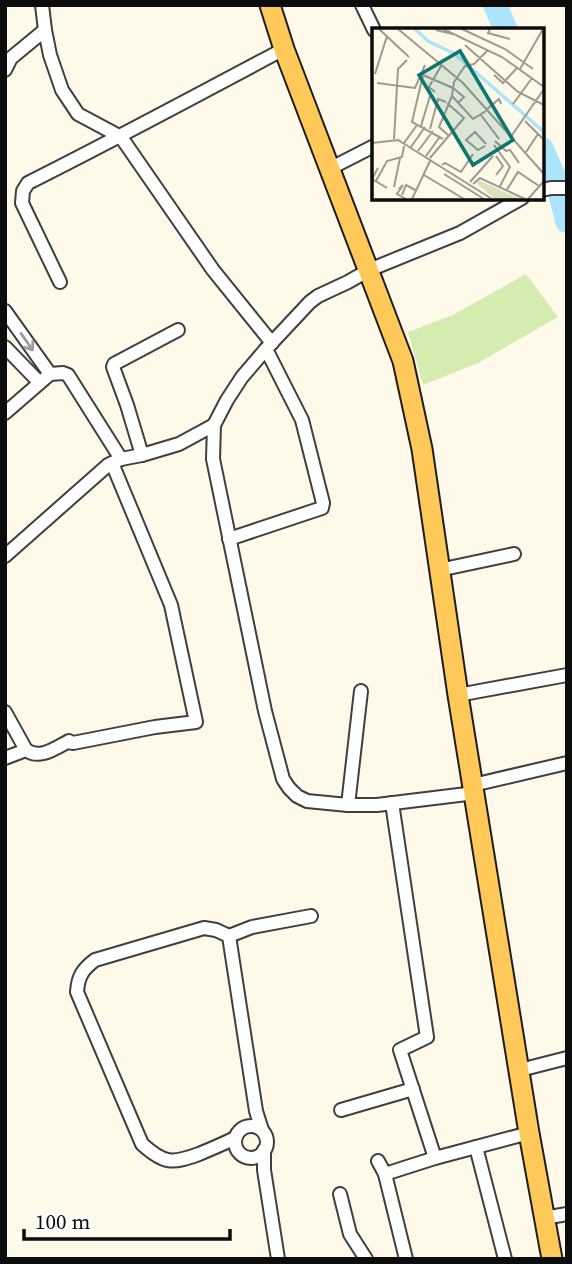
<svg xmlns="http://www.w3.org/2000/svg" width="572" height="1264" font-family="'Source Serif 4',serif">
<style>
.green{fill:#d5ecb1}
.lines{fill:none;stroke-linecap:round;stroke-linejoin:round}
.river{stroke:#abe4fb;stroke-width:24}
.minor-casing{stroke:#3f3f3f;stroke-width:16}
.primary-casing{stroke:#1d1d1d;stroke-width:23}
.minor{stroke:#fff;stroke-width:12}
.primary{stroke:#ffc95a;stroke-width:19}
.oneway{stroke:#9e9e9e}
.inset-river{fill:none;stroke:#abe4fb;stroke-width:3.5}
.inset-road{fill:none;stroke:#9e9a91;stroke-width:2}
.view{fill:#0f766e;fill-opacity:0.15;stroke:#0f766e;stroke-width:3.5}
.inset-edge{fill:none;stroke:#0c0c0c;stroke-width:3.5}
</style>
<rect width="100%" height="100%" fill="#fff9ea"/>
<polygon class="green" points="526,274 558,317 478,363 423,385 408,332 453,315"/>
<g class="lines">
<g class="river">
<polyline points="495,5 506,30"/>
<polyline points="542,149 559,188 567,221"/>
</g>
<defs>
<g id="minor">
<polyline points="42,5 45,30 50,55 62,90 78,114 121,137 213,270 272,343"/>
<polyline points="362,5 374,30"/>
<polyline points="5,70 11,58 45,30"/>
<polyline points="329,169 374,146"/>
<polyline points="542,190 551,188 567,188"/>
<path d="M60 282 22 203 23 191 28 183C114 140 199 94 284 49"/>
<polyline points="5,311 50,374"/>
<polyline points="5,347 39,382"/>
<polyline points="5,413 50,374 63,373 68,375 121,459"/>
<polyline points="142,455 127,405 113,367 114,364 178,330"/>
<polyline points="229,539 322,508 323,503 302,420 266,349"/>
<polyline points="5,556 108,465 121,459 142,455 179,444 214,425"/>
<polyline points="439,570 514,554"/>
<polyline points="458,695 567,675"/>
<polyline points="5,712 26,750"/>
<polyline points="68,742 73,743 155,727 196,722 171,605 112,463"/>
<path d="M5 758 26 750C40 760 55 748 69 741"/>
<polyline points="473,785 567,763"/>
<polyline points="475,793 377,805 348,805 307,801 297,796 289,788 283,779 265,711 213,459 214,425 227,400 242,377 266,349 310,302 318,296 348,282 369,270 460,233 522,198"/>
<polyline points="392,803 427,1037 400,1050 435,1158"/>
<polyline points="348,805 361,691"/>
<polyline points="229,936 252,927 311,916"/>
<polyline points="520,1070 567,1058"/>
<polyline points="341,1110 413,1089"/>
<circle cx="251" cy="1142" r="16"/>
<path d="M235 1138C223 1144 211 1149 199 1154 172 1164 164 1164 142 1144L77 992C78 976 83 969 95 960L204 928 216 930 229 936 256 1111 262 1130"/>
<polyline points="476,1147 505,1259"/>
<polyline points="264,1150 264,1170 278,1259"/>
<polyline points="378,1161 385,1174 406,1259"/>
<polyline points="385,1174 435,1158 529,1133"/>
<polyline points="340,1194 350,1234 366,1259"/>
<polyline points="544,1218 567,1214"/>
</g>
<polyline id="primary" points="270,5 284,49 403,361 422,449 458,695 529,1133 552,1259"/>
</defs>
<use href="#minor" class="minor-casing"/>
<use href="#primary" class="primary-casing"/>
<use href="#minor" class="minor"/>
<use href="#primary" class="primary"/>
</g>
<defs><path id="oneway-shaft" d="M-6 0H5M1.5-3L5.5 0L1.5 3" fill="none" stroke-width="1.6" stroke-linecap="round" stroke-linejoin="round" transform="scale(1.75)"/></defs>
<use class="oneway" href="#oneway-shaft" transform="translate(27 342) rotate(55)"/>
<g transform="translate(372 28)">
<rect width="172" height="172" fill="#fff9ea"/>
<path d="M107 152 139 167 149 171H123L104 155Z" fill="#d9e2bb"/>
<path class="inset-river" d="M43 1 56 13 83 26 172 104"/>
<path class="inset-road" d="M7 1 37 29M26 1 91 55 172 146M71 1 130 29 172 59M90 1 133 21 161 41M118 1 116 5 138 11M64 2 85 7M93 17 146 64 172 77M148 41 171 1M3 46 15 8M51 47 40 94 71 111M51 47 81 60M122 47 131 55 145 40M5 55 43 60 53 37M81 60 92 69 86 75M63 64 57 59 69 38M80 68 82 54 93 38 102 36 116 22M80 68 101 91 114 83M141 76 160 50M114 82 127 71 129 76M109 87 127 111M153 93 172 112M49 98 58 68M58 101 66 71 74 74M76 107 67 99 80 68M138 110 172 61M22 111 26 41 35 32M123 113 134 123 138 122 147 135M0 115 26 112 120 171M32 115 45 97M122 117 138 139 127 160M113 118 106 122 94 112 103 104 114 116M39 119 53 99M46 123 61 103M154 124 166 106M54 128 67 110M124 128 131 138 124 147M58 130 92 90 75 75M70 137 73 135 89 144 101 126M6 140 0 151 15 160M72 146 112 171M52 147 92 171M4 153 15 133 30 129 32 118M98 154 121 128M101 156 108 150 153 171M22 159 28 130M27 161 31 157 25 166 34 171M134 163 146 144 167 158M30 167 34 157 45 163M40 171 58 133M156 171 172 153"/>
<path class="view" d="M88 23 141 112 101 137 47 47Z"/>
<rect width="172" height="172" class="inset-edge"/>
</g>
<rect width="572" height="1264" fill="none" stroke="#0c0c0c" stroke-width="14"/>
<path d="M24 1229v10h206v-10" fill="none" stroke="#0c0c0c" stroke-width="3.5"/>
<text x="35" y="1229" font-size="21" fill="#0c0c0c" stroke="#ffffff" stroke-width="5" paint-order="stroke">100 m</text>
</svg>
